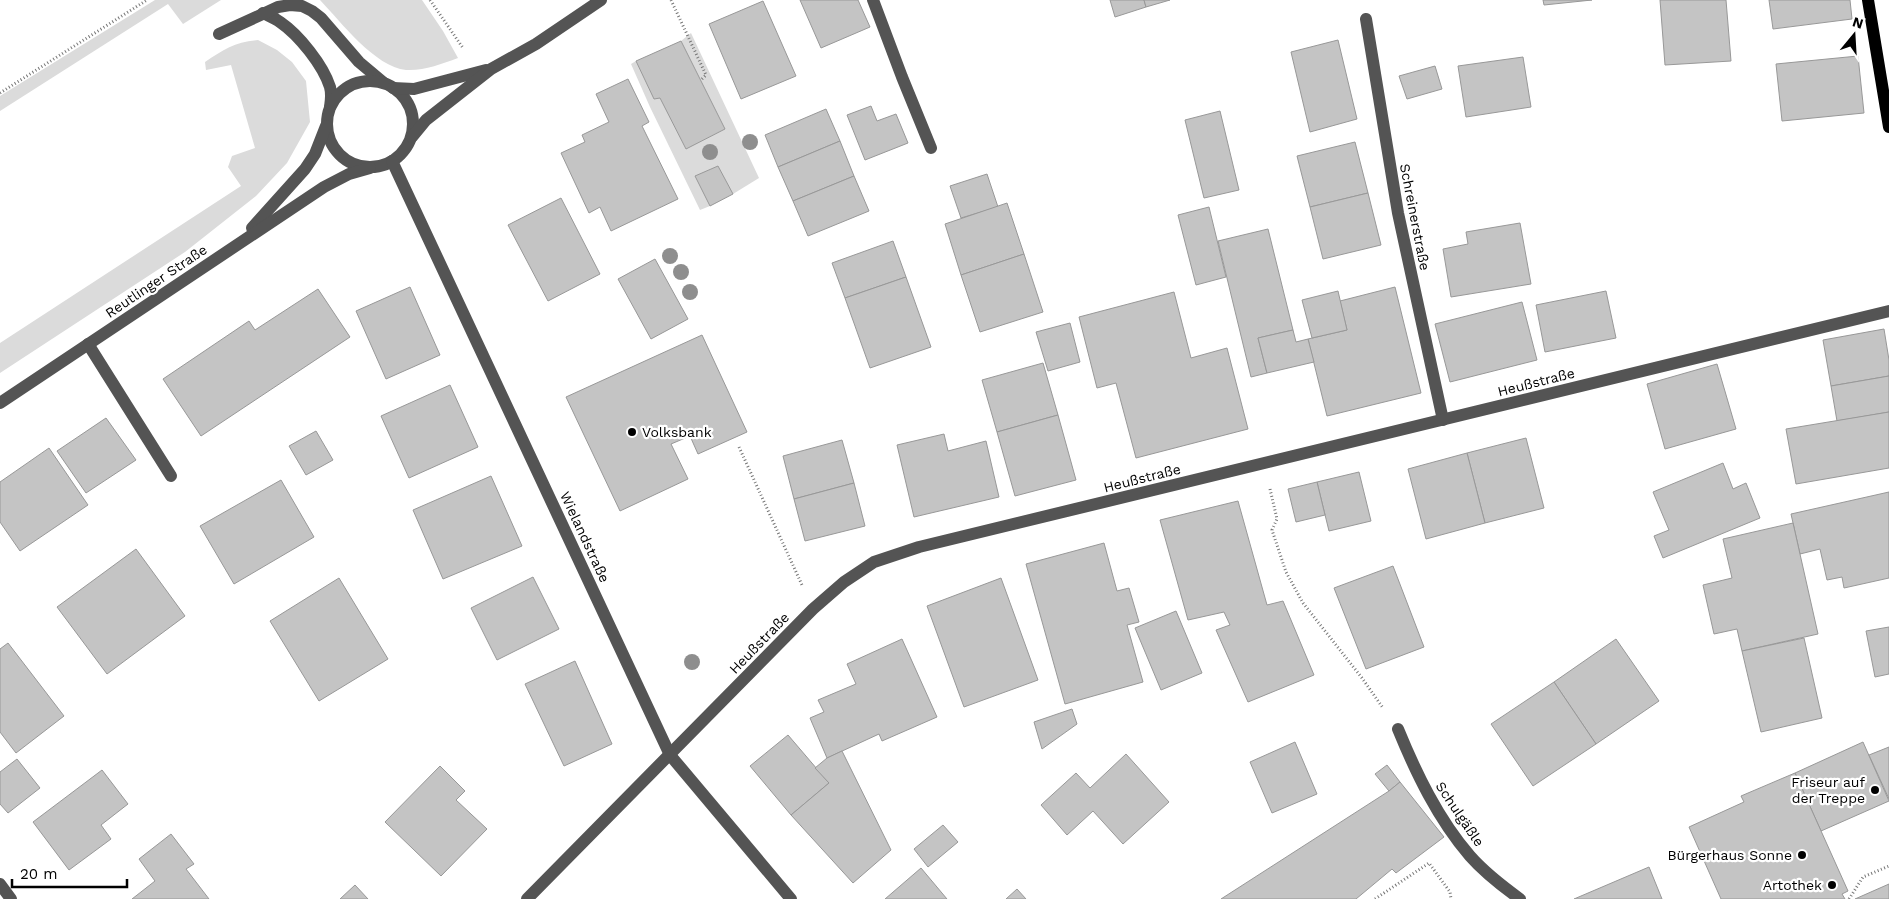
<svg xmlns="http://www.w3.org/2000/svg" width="1889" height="899" font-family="'Work Sans',sans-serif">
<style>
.green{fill:#dbdbdb}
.building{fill:#c4c4c4;stroke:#989898}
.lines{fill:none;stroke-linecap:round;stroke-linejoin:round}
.path{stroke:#767676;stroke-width:3;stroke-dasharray:1 2.5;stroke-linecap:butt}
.minor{stroke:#545454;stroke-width:12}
.major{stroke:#000;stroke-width:12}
.tree{fill:#8e8e8e}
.poi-dot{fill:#000;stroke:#fff;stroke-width:2}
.labels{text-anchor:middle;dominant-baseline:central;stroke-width:4.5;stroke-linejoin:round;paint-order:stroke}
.street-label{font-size:14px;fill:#000;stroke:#fff}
.poi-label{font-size:14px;fill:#000;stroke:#fff;text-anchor:end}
</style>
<rect width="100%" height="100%" fill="#fff"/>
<g class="green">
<polygon points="155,0 221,0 183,24 168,4 0,111 0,96"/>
<path d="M320 0H422L443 31 458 58C441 64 424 71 406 70 375 67 341 22 320 0Z"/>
<polygon points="691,33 759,178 733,194 718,166 696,176 710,206 700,210 650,107 631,64 636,61 654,99 660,98 686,149 725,129 681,41"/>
<path d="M258 40 277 50 292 62 306 81 310 122 287 163 256 196 185 252 0 373V343L241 186 228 167 232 156 255 148 231 65 206 70 205 62C224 49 235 42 258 40Z"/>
</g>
<g class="building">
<polygon points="800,0 858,0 870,27 821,48"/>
<polygon points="1110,0 1144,0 1146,7 1115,17"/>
<polygon points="1144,0 1170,0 1146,7"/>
<polygon points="1543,0 1592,0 1544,5"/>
<polygon points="1660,0 1726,0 1731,61 1665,65"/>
<polygon points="1769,0 1850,0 1852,19 1773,29"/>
<polygon points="763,1 796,76 741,99 709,24"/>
<polygon points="1338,40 1357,119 1310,132 1291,52"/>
<polygon points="681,41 725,129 686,149 660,98 654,99 636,61"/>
<polygon points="1858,56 1864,113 1782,121 1776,64"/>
<polygon points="1523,57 1531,107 1466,117 1458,66"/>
<polygon points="1435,66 1442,89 1407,99 1399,76"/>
<polygon points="628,79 649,122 642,126 678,199 611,231 600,207 589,213 561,153 585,142 582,135 609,122 596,94"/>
<polygon points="871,106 877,121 896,114 908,143 865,160 847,115"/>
<polygon points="826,109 840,141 778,167 765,135"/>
<polygon points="1220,111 1239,190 1204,198 1185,120"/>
<polygon points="840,141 854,176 793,201 778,167"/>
<polygon points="1355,142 1368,193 1310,207 1297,156"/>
<polygon points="718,166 733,194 710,206 695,176"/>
<polygon points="987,174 998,207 961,218 950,186"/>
<polygon points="854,176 869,211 808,236 793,201"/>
<polygon points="1368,193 1381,245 1323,259 1310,207"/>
<polygon points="561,198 600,274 548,301 508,225"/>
<polygon points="1007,203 1024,254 961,275 945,224"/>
<polygon points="1209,207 1226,277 1196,285 1178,215"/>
<polygon points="1520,223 1531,284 1451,297 1443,249 1468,244 1466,232"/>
<polygon points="1268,229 1293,330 1258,338 1267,373 1251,377 1218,241"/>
<polygon points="893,241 906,277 845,298 832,263"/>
<polygon points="1024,254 1043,312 980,332 961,275"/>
<polygon points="655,259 688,319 651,339 618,279"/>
<polygon points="906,277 931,347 870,368 845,298"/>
<polygon points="410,287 440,355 386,379 356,311"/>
<polygon points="1395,287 1421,393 1327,416 1308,339 1347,330 1340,301"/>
<polygon points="318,289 350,337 201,436 163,379 249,321 255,330"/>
<polygon points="1338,291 1347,330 1312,338 1302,300"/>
<polygon points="1606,291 1616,338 1545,352 1536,305"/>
<polygon points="1174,292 1191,358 1227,348 1248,429 1136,458 1116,383 1097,388 1079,317"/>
<polygon points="1522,302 1537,360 1450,382 1435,324"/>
<polygon points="1070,323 1080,362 1048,371 1036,332"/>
<polygon points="1884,329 1889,360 1889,376 1831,386 1823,340"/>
<polygon points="1293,330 1296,342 1308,339 1314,362 1267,373 1258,338"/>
<polygon points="702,335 747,432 698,454 690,436 671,444 688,479 620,511 566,397"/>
<polygon points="1043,363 1058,415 997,432 982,380"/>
<polygon points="1717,364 1736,429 1665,449 1647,384"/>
<polygon points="1889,376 1889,412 1837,421 1831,386"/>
<polygon points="450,385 478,447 409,478 381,416"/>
<polygon points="1889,412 1889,468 1796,484 1786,429"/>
<polygon points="1058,415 1076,480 1015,496 997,432"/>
<polygon points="106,418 136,460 86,493 57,451"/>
<polygon points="316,431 333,460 306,475 289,446"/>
<polygon points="944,434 948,451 986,441 999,497 914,517 897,445"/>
<polygon points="1526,438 1544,508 1485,523 1467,453"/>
<polygon points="842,440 854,483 794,499 783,456"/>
<polygon points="49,448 88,505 20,551 0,522 0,482"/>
<polygon points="1467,453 1485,523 1426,539 1408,469"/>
<polygon points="1723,463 1733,489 1746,483 1760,518 1663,558 1654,536 1669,530 1653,492"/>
<polygon points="1359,472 1371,521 1329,531 1317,482"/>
<polygon points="491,476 522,546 443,579 413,510"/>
<polygon points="281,480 314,537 234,584 200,526"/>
<polygon points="1317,482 1325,515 1296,522 1288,489"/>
<polygon points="854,483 865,526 805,541 794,499"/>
<polygon points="1889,492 1889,578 1844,588 1842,577 1827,580 1820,549 1800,554 1791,514"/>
<polygon points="1238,501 1267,605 1283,601 1314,675 1248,702 1216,630 1230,625 1224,612 1188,620 1160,520"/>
<polygon points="1793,523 1818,634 1742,651 1737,629 1714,634 1703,585 1732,578 1723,539"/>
<polygon points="1104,543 1117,591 1129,588 1139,622 1127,625 1143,682 1065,704 1026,564"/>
<polygon points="136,549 185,616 107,674 57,607"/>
<polygon points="1393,566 1424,647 1366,669 1334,588"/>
<polygon points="533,577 559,629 497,660 471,608"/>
<polygon points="339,578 388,659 319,701 270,621"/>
<polygon points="1001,578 1038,680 964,707 927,606"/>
<polygon points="1176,611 1202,673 1161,690 1135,628"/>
<polygon points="1889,627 1889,674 1875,677 1866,631"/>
<polygon points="1804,638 1822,718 1761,732 1742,651"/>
<polygon points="902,639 937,717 882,741 879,734 827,758 810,718 824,712 818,700 856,684 847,664"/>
<polygon points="1616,639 1659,701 1596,744 1554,682"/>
<polygon points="8,643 64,716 16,753 0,732 0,649"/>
<polygon points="575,661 612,744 564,766 525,684"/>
<polygon points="1554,682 1596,744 1533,786 1491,724"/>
<polygon points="1072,709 1077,724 1042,749 1034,722"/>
<polygon points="788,735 829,783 791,815 750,766"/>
<polygon points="1295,742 1317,794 1272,813 1250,762"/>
<polygon points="1863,742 1889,801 1821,831 1795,773"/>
<polygon points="1889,747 1889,799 1869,755"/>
<polygon points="842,751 891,850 853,883 791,815 829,783 815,768 827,758"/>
<polygon points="1126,754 1169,802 1123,844 1093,811 1067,835 1041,805 1076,773 1090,788"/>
<polygon points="17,759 40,788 8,813 0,804 0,772"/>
<polygon points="1387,765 1400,782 1389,791 1375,774"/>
<polygon points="440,766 465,791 456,800 487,829 441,876 385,822"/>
<polygon points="102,770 128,804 101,825 111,839 69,870 33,822"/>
<polygon points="1795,773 1848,891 1842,894 1845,899 1721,899 1689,827 1744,802 1741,796"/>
<polygon points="1400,782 1444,837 1396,873 1392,869 1356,899 1221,899 1389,791"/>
<polygon points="943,825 958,842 928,867 914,849"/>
<polygon points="171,834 194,864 186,869 209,899 132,899 155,881 139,859"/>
<polygon points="1649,867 1662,899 1574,899"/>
<polygon points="921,868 947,899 885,899"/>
<polygon points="1889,884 1889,899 1855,899"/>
<polygon points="355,885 368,899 340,899"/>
<polygon points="1017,889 1026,899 1006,899"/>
</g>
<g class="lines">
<g class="path">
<polyline points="430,0 463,48"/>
<polyline points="671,0 706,75 701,80"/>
<polyline points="0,93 147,0"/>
<polyline points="739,447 802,585"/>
<polyline points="1270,489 1277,519 1272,530 1286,572 1303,603 1362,678 1383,708"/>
<polyline points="1375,899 1429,863 1450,892 1451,899"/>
<polyline points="1849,899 1863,877 1889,866"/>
</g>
<g class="minor">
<polyline points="873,0 902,77 931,148"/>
<path d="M263 13C269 16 275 18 280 22 299 35 323 65 330 87 332 94 331 100 330 107"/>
<polyline points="1366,19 1398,213 1443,420"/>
<polyline points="219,34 278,7 290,5 302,6 312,11 321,18 359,62 384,83"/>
<circle cx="370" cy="124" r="43"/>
<polyline points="393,88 414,89 486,70"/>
<polyline points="412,137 426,120 491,69 536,44 601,0"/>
<polyline points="392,161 670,755 791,899"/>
<polyline points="252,228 305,169 315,154 326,126"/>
<polyline points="88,344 171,476"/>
<polyline points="0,403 324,187 349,174 370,168"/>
<path d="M1398 729C1416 773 1438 819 1470 856 1485 873 1502 886 1520 899"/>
<polyline points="0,884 11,899"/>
<polyline points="527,899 813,609 844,582 874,562 919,547 1889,311"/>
</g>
<polyline class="major" points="1868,0 1889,127"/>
</g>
<g class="tree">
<circle cx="750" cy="142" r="8"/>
<circle cx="710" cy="152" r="8"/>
<circle cx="670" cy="256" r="8"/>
<circle cx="681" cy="272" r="8"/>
<circle cx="690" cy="292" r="8"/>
<circle cx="692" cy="662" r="8"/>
</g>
<g class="poi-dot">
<circle cx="632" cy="432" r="5"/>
<circle cx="1875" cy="790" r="5"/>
<circle cx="1802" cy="855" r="5"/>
<circle cx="1832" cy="885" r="5"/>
</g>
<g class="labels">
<g class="street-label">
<text transform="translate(1415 217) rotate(79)">Schreinerstraße</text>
<text transform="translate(156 281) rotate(-34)">Reutlinger Straße</text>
<text transform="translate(1536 382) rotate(-14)">Heußstraße</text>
<text transform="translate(1142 478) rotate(-14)">Heußstraße</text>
<text transform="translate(585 537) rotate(65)">Wielandstraße</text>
<text transform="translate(759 643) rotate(-46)">Heußstraße</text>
<text transform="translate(1460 814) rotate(56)">Schulgäßle</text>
</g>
<g class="poi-label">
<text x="642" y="432" text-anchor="start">Volksbank</text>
<text x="1865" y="782">Friseur auf<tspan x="1865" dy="16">der Treppe</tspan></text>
<text x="1792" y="855">Bürgerhaus Sonne</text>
<text x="1822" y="885">Artothek</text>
</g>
</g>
<g transform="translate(1854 35) rotate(18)" stroke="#ffffff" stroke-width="4" paint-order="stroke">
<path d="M0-4L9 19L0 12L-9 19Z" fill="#000000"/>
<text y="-8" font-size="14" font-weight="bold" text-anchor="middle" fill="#000000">N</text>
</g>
<path d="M12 879v8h115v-8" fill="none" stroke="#000000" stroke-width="2.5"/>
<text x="20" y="879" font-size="15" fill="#000000" stroke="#ffffff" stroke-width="4" paint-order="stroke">20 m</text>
</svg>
